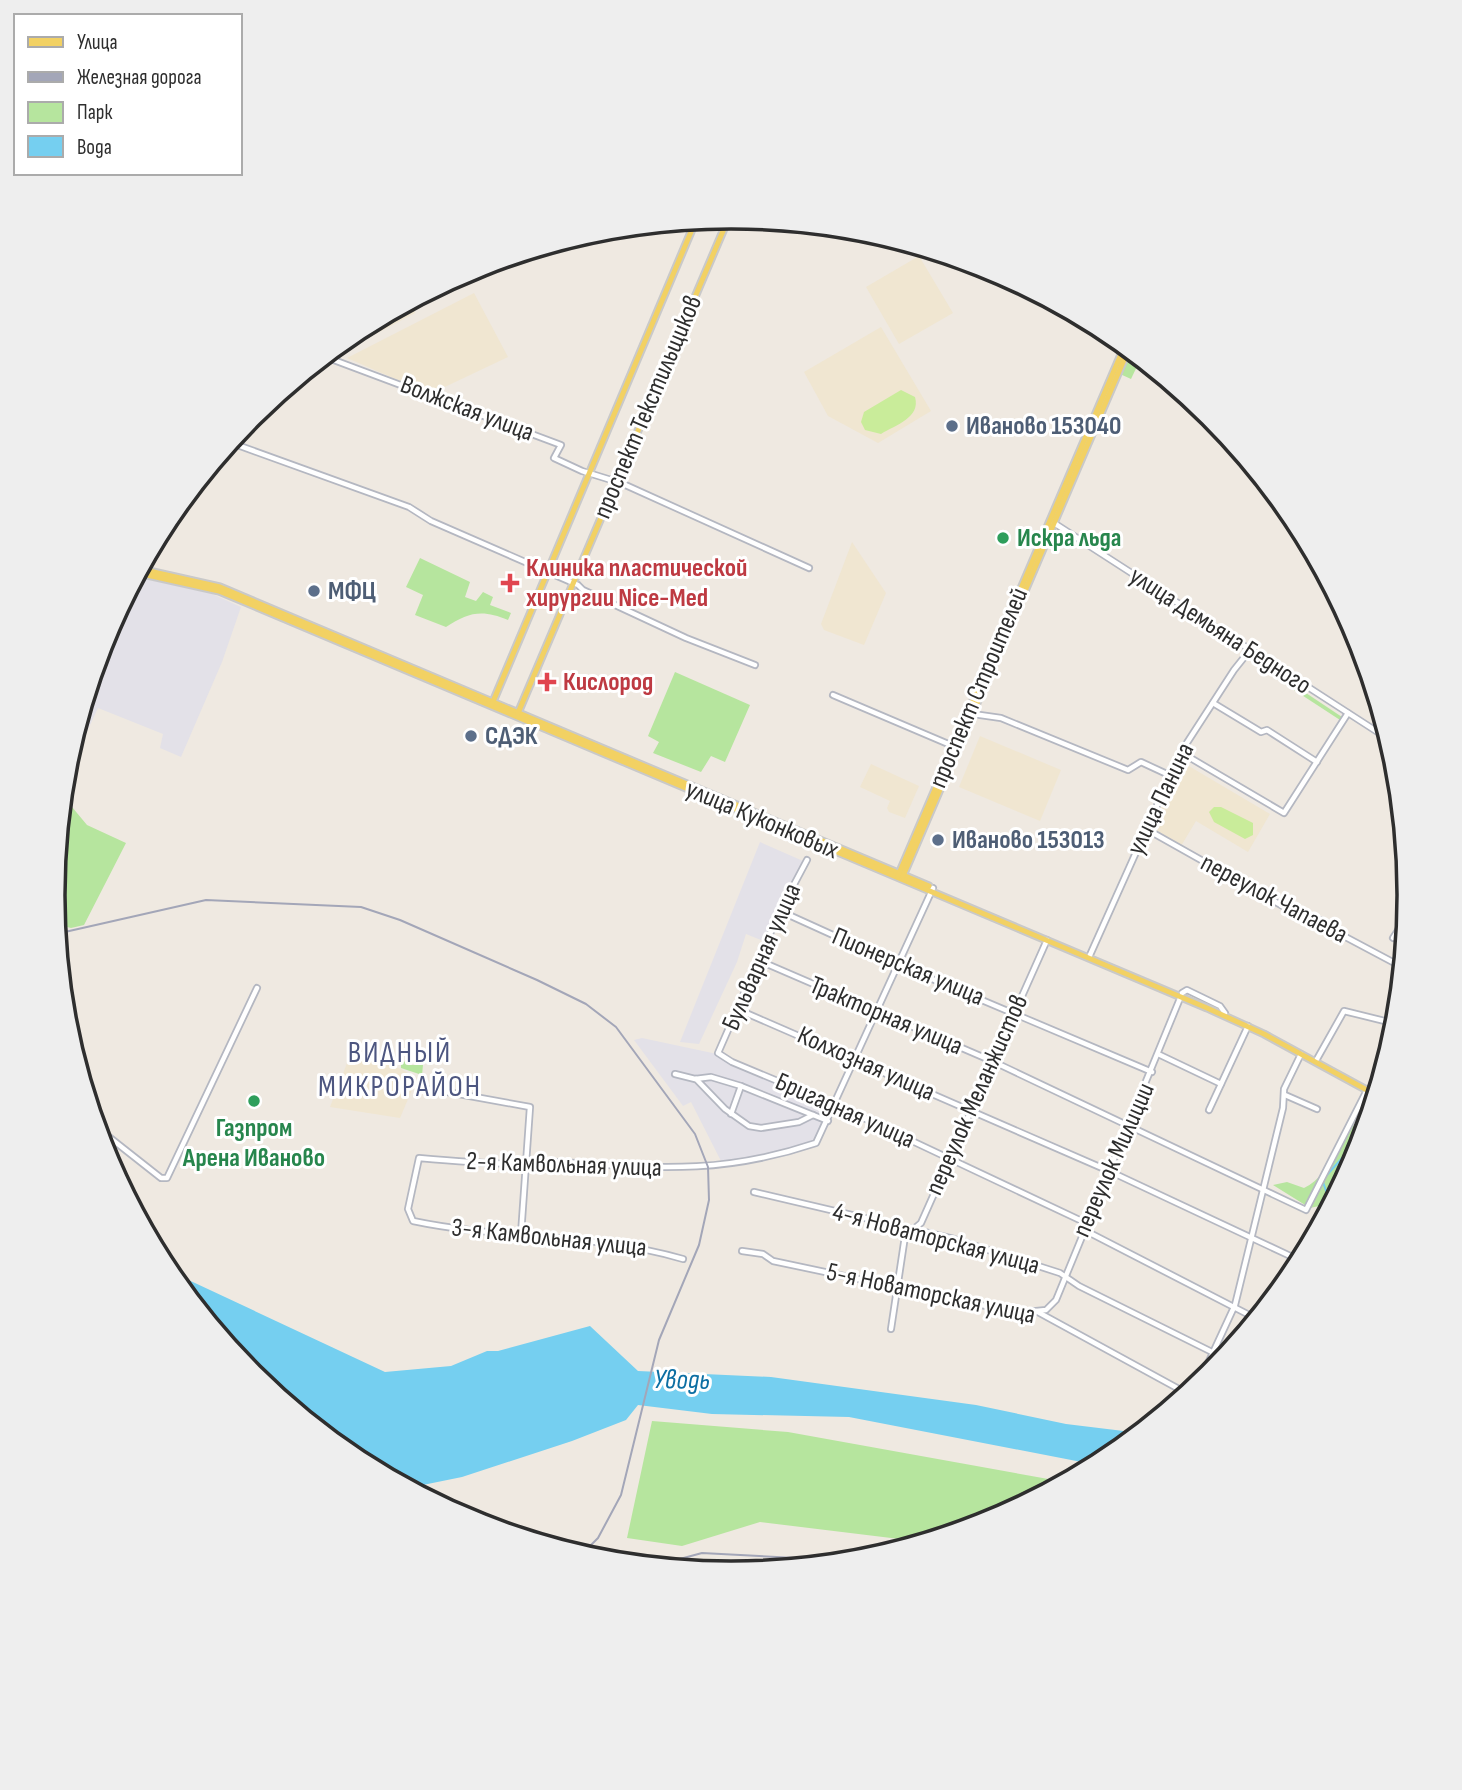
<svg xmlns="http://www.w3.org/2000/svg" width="1462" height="1790" font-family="'Sofia Sans Condensed',sans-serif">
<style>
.industrial{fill:#e3e1e8}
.education{fill:#f0e6d1}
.green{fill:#b6e59e}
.pitch{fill:#c9ec9a}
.water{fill:#75cff0}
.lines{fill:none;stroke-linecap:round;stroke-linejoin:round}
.stream{stroke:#75cff0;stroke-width:2}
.minor-casing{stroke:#b4b7c1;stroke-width:8}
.major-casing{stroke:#c9c9c9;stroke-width:9}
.minor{stroke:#fff;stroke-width:4.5}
.major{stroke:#f2d163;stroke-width:5}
.rail{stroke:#a3a6b8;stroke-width:2}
.service-dot{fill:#5c6f8a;stroke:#fff;stroke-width:2.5}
.leisure-dot{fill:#2e9e5b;stroke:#fff;stroke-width:2.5}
.health-dot{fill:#e0444e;stroke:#fff;stroke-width:2.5}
.labels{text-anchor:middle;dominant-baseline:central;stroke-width:6;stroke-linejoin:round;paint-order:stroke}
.street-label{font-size:26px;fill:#2e2e2e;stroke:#fff}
.service-label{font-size:26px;font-weight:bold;fill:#4e5e75;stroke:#fff;text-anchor:start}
.leisure-label{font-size:26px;font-weight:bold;fill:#27864d;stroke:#fff;text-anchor:start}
.health-label{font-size:26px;font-weight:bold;fill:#be3a42;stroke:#fff;text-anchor:start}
.water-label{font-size:28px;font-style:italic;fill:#0d6fa3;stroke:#fff}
.quarter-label{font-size:30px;letter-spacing:2px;fill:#4d5680;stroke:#fff}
.rim{fill:none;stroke:#2e2e2e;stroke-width:3.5}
</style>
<rect width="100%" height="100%" fill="#efe9e1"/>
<g class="industrial">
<polygon points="136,577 208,592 241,607 222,662 181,757 160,748 163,734 98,708 77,753 69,751 104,635"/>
<polygon points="760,842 803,861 786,892 766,942 746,934 737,962 699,1044 680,1042"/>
<polygon points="642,1038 717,1054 833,1108 816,1142 773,1155 723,1165 691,1102 683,1106 634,1040"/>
</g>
<g class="education">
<polygon points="515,255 414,310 415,313 338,354 335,347 354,331 472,268"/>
<polygon points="919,256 953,313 899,344 866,287"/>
<polygon points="474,293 508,357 430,394 347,358"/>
<polygon points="881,327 931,411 878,443 828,416 804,372"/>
<polygon points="852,542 886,593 864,645 824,630 821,624"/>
<polygon points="980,736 1061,770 1040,821 959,787"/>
<polygon points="1182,762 1270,814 1248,852 1196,821 1181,846 1151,828"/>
<polygon points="871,764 919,786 905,818 889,812 887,808 890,801 860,787"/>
<polygon points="351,1053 401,1069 417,1078 400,1118 330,1107"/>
</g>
<g class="green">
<polygon points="1131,349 1141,358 1131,379 1120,374"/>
<path d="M420 558 470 582 465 597 476 601 483 592 493 597 490 605 511 613 508 620C483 609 468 612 446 627L415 615 423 595 406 587Z"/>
<polygon points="1270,669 1342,717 1340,720 1268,673"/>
<polygon points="675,672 750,705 725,762 711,756 701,772 653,753 659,742 648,736"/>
<polygon points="62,795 87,825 126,843 84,925 71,928 55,924 53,895"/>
<polygon points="408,1061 408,1065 423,1065 422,1075 401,1068 401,1062"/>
<path d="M1371 1112 1359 1150 1336 1172 1319 1206 1310 1208 1273 1185 1287 1182 1304 1188C1335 1174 1340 1125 1371 1112Z"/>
<polygon points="652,1421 788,1432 1065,1482 990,1522 924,1542 760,1522 682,1546 627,1538"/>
</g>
<g class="pitch">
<polygon points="402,305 402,314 387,323 379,318"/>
<path d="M901 390 915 397C921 418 895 425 881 434L865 430 861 422 864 412Z"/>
<polygon points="1214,807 1221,807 1253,823 1253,835 1245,839 1214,822 1209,812"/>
</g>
<polygon class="water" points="165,1269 385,1372 451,1366 487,1351 498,1351 590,1326 638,1371 771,1377 976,1405 1066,1424 1140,1433 1097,1465 849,1417 712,1414 638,1405 626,1420 572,1441 462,1477 408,1488 354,1459 251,1374"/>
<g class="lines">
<g class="stream">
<polyline points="1325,1177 1364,1134"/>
<polyline points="1323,1182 1331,1205"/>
</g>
<defs>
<g id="minor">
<polyline points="323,356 561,445 554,458 582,471 621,483 809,568"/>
<polyline points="229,442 409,507 431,521 578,585 583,590 686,638 755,665"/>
<polyline points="1054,523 1390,740"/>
<polyline points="833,695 953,746"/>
<polyline points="1213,703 1261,732 1267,730 1317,762"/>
<polyline points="973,714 1001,718 1128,770 1141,762 1169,775"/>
<polyline points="1182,753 1284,813 1348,713"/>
<polyline points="1146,829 1313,923 1320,920 1338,933 1402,967"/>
<polyline points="807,860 780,911 718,1053 732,1062 840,1107 1086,1223"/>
<polyline points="780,911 899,965 1152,1072"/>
<polyline points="1393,938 1407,917"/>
<polyline points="1090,955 1181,752 1234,670 1250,650"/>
<polyline points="760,961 992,1061 1306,1210 1367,1090"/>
<polyline points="1182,993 1187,990 1220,1006 1225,1013"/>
<polyline points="739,1010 1109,1171 1301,1261"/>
<polyline points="1158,1054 1221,1084"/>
<polyline points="1317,1059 1344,1011 1397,1024"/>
<polyline points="675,1074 695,1079 711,1077 741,1086 828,1121"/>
<polyline points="696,1079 725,1109 749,1126 761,1128 799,1122 813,1115"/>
<polyline points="431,1089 530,1107 521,1234"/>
<polyline points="1285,1095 1317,1109"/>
<polyline points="1209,1110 1248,1026"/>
<polyline points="731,1114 741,1086"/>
<polyline points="95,1126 161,1178 167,1178 257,988"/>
<polyline points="754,1192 954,1239 1060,1273 1079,1286 1224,1358"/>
<polyline points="1084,1227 1088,1232 1257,1319"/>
<polyline points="742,1251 763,1254 773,1261 1019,1313 1036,1311 1188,1394"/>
<path d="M683 1259C595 1233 503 1240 413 1221L408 1209 419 1158C453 1161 487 1164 521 1164 533 1164 546 1162 558 1162 656 1168 721 1175 816 1143L933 888"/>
<polyline points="1036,1311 1046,1310 1056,1300 1181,996"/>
<polyline points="891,1329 905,1236 921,1223 1047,940"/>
<polyline points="1198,1385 1235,1305 1283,1108 1284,1089 1301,1054"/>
</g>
<g id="major">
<polyline points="140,569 220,587 929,886"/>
<polyline points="138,573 219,591 1207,1008 1264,1034 1376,1095"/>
<polyline points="492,704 696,220"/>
<polyline points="518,713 729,217"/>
<polyline points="898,876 1125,345"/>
<polyline points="903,876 1129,348"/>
</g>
</defs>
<use href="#minor" class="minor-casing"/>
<use href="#major" class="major-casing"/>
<use href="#minor" class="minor"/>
<use href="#major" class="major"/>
<g class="rail">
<polyline points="56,934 206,900 361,907 400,920 537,980 586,1004 616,1027 695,1134 708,1167 709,1200 699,1245 659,1340 621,1495 598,1538 581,1555"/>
<polyline points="654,1566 702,1553 855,1561"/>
</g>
</g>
<g class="service-dot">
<circle cx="952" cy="426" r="7"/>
<circle cx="314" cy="591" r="7"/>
<circle cx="471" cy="736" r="7"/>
<circle cx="938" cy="840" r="7"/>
</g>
<g class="leisure-dot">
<circle cx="1003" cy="538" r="7"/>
<circle cx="254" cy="1101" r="7"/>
</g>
<g class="health-dot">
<path d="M506.5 572.5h7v7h7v7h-7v7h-7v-7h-7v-7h7z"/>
<path d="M543.5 671.5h7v7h7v7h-7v7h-7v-7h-7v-7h7z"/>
</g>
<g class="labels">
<g class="street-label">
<text transform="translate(648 407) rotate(-67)">проспект Текстильщиков</text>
<text transform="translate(467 409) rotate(21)">Волжская улица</text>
<text transform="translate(1220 631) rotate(33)">улица Демьяна Бедного</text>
<text transform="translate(979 688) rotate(-67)">проспект Строителей</text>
<text transform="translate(1161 799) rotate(-64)">улица Панина</text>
<text transform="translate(762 820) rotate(23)">улица Куконковых</text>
<text transform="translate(1274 899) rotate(28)">переулок Чапаева</text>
<text transform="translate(762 957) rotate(-66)">Бульварная улица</text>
<text transform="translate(908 967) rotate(23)">Пионерская улица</text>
<text transform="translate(886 1016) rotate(23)">Тракторная улица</text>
<text transform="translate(866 1064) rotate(24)">Колхозная улица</text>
<text transform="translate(977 1095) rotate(-66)">переулок Меланжистов</text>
<text transform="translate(845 1111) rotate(24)">Бригадная улица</text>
<text transform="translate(1114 1160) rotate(-66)">переулок Милиции</text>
<text transform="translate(564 1165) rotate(2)">2-я Камвольная улица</text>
<text transform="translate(549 1238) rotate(6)">3-я Камвольная улица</text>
<text transform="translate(936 1239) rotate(15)">4-я Новаторская улица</text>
<text transform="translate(931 1294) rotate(12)">5-я Новаторская улица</text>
</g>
<g class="service-label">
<text x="966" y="426">Иваново 153040</text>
<text x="328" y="591">МФЦ</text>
<text x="485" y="736">СДЭК</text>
<text x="952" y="840">Иваново 153013</text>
</g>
<g class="leisure-label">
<text x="1017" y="538">Искра льда</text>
<text x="254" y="1128" text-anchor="middle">Газпром<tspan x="254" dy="30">Арена Иваново</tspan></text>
</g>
<g class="health-label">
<text x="526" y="568">Клиника пластической<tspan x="526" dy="30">хирургии Nice-Med</tspan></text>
<text x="563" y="682">Кислород</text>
</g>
<g class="water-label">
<text transform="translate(682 1380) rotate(1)">Уводь</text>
</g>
<g class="quarter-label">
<text x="400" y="1053">ВИДНЫЙ<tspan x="400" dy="34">МИКРОРАЙОН</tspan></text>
</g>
</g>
<path d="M0 0H1462V1790H0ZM65 895a666 666 0 1 1 1332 0a666 666 0 1 1-1332 0Z" fill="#eee" fill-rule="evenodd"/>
<path class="rim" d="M65 895a666 666 0 1 1 1332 0a666 666 0 1 1-1332 0Z"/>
<rect x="14" y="14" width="228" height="161" fill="#ffffff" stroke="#ababab" stroke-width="2"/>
<rect x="28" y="37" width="35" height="10" fill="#f2d163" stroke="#ababab" stroke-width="2"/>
<text x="77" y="49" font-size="21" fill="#2e2e2e">Улица</text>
<rect x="28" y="72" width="35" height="10" fill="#a3a6b8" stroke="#ababab" stroke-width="2"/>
<text x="77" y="84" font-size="21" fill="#2e2e2e">Железная дорога</text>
<rect x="28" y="102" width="35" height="21" fill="#b6e59e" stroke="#ababab" stroke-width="2"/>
<text x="77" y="119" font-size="21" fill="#2e2e2e">Парк</text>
<rect x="28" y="136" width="35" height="21" fill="#75cff0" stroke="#ababab" stroke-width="2"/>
<text x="77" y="154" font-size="21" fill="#2e2e2e">Вода</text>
</svg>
